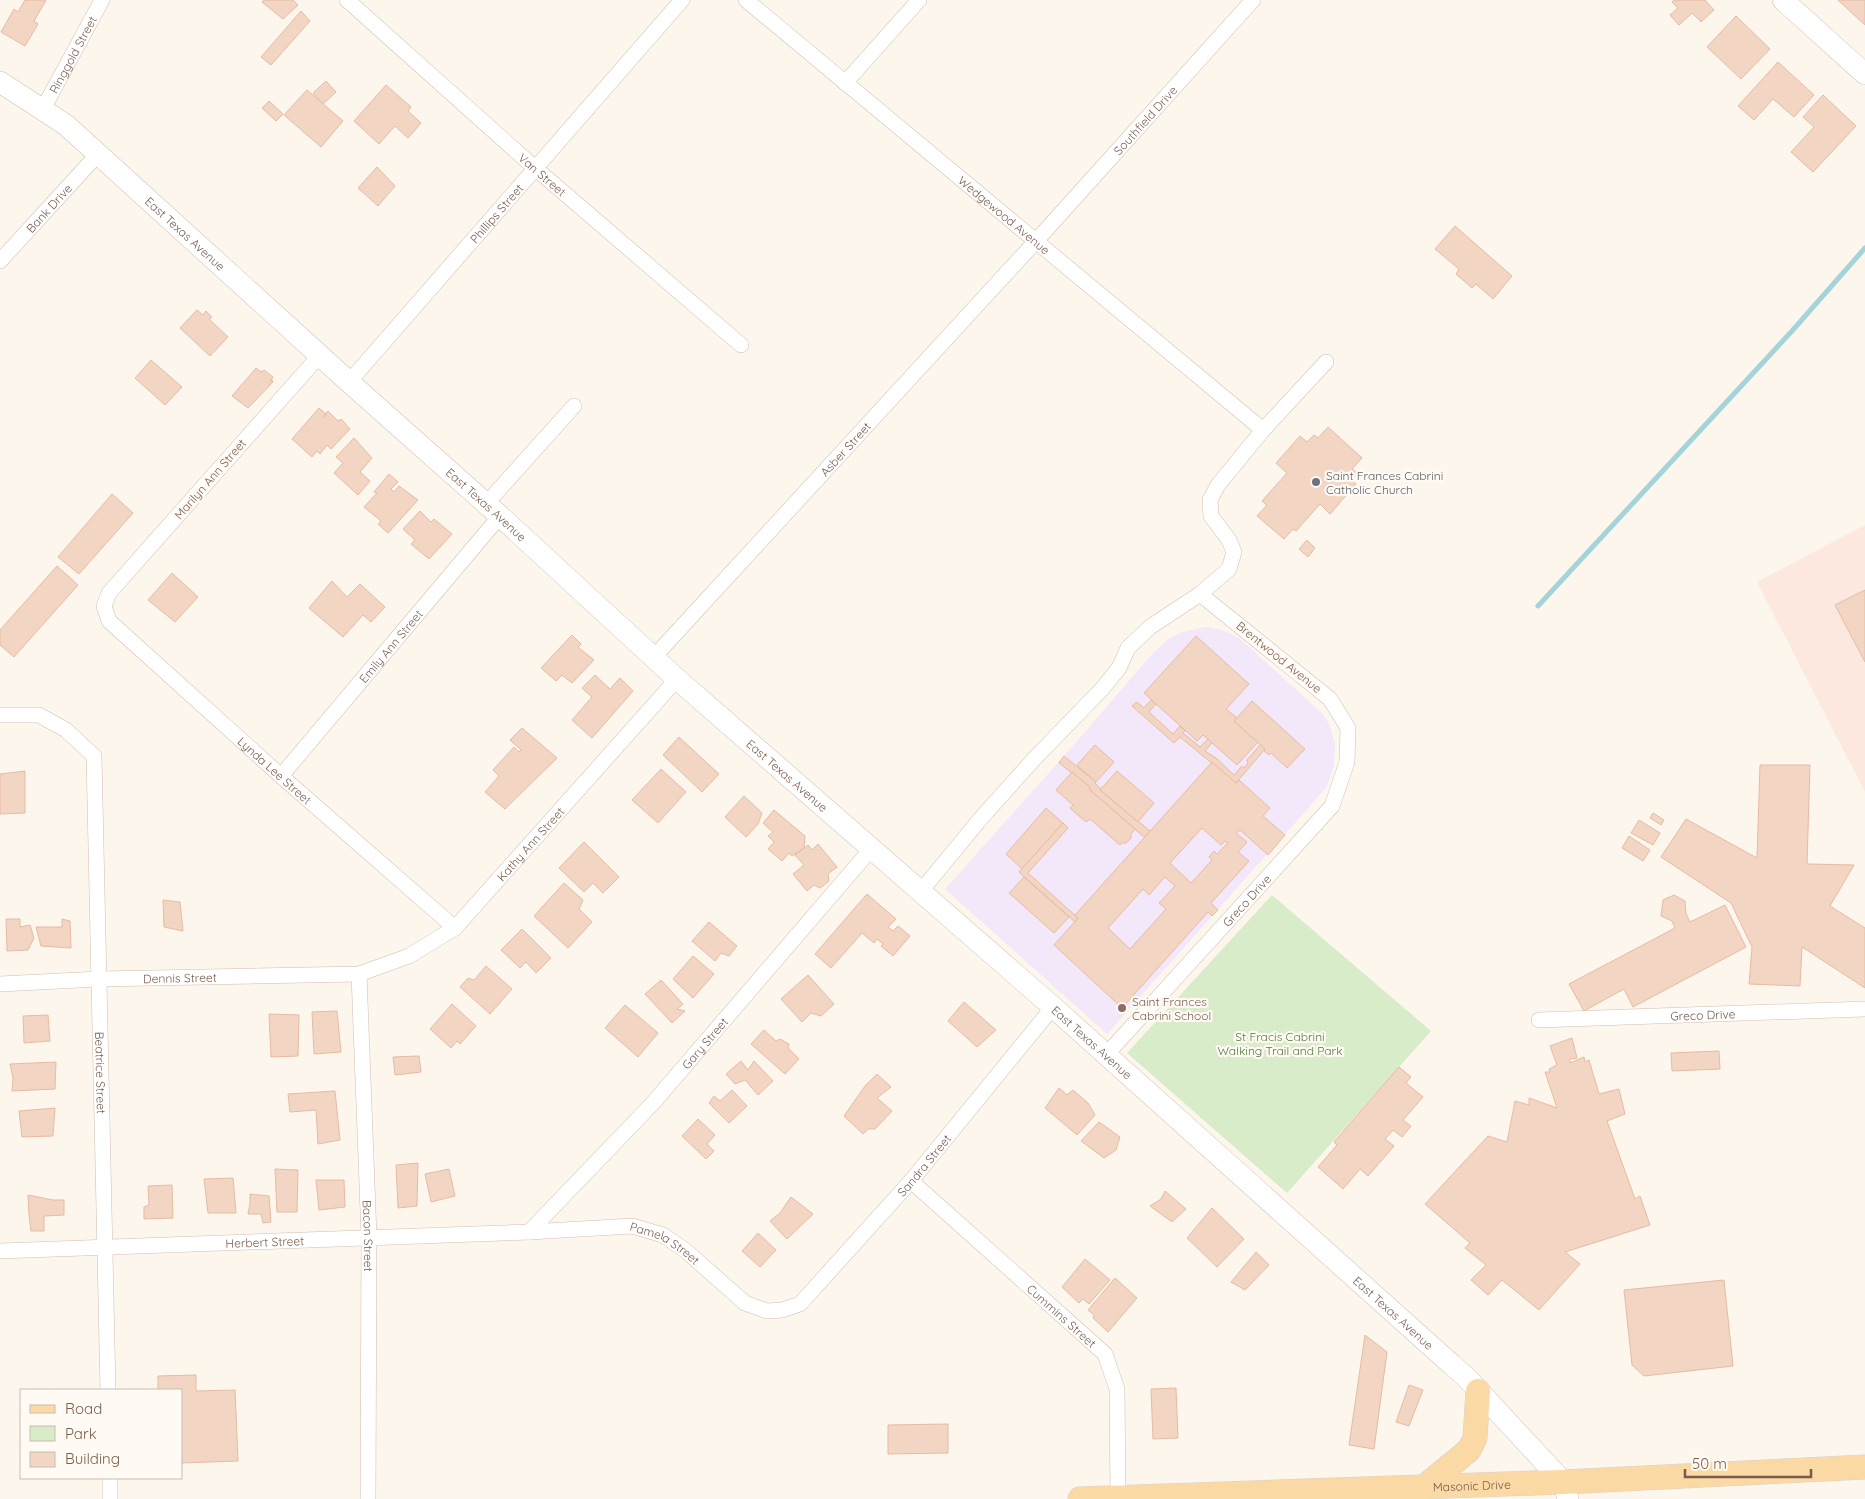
<svg xmlns="http://www.w3.org/2000/svg" width="1865" height="1499" font-family="Quicksand,sans-serif">
<style>
.commercial{fill:#fde8e0}
.education{fill:#f3e8fa}
.green{fill:#d8ecc9}
.lines{fill:none;stroke-linecap:round;stroke-linejoin:round}
.stream{stroke:#a5d3da;stroke-width:5}
.building{fill:#f3d5c3;stroke:#e6bba3;fill-rule:evenodd}
.street-casing{stroke:#d1beb0;stroke-width:16}
.secondary-casing{stroke:#d6c0b0;stroke-width:22}
.primary-casing{stroke:#dad1cd;stroke-width:25}
.street{stroke:#fff;stroke-width:15}
.secondary{stroke:#fff;stroke-width:21}
.primary{stroke:#fbd9a5;stroke-width:24}
.worship-dot{fill:#6b7280;stroke:#fffaf3;stroke-width:2}
.education-dot{fill:#8d6e63;stroke:#fffaf3;stroke-width:2}
.labels{text-anchor:middle;dominant-baseline:central;stroke-width:4.5;stroke-linejoin:round;paint-order:stroke}
.street-label{font-size:12px;fill:#7a5c4d;stroke:#fffaf3}
.worship-label{font-size:12px;fill:#5b616d;stroke:#fffaf3;text-anchor:start}
.education-label{font-size:12px;fill:#785e54;stroke:#fffaf3;text-anchor:start}
.park-label{font-size:12px;fill:#537a41;stroke:#fffaf3}
</style>
<rect width="100%" height="100%" fill="#fdf6ec"/>
<polygon class="commercial" points="1865,525 1865,792 1757,582"/>
<polygon class="education" points="1206,627 1222,630 1239,638 1324,715 1329,724 1335,744 1334,766 1326,788 1107,1034 945,889 1064,756 1153,653 1167,640 1182,632"/>
<polygon class="green" points="1272,895 1431,1031 1287,1193 1127,1053"/>
<g class="lines">
<polyline class="stream" points="1538,606 1792,331 1865,248"/>
</g>
<g class="building">
<polygon points="25,0 46,0 34,21 38,24 25,46 1,32 14,9 18,12"/>
<polygon points="264,0 293,0 298,5 283,19 262,2"/>
<polygon points="1674,0 1705,0 1714,10 1701,22 1692,13 1679,25 1670,15 1678,8 1672,2"/>
<polygon points="1838,0 1865,0 1865,25"/>
<polygon points="301,11 310,21 271,65 261,57"/>
<polygon points="1736,16 1770,49 1741,79 1707,47"/>
<polygon points="1778,62 1814,95 1794,117 1773,99 1754,120 1738,106"/>
<polygon points="326,81 336,92 323,104 313,93"/>
<polygon points="386,85 411,107 408,111 421,123 408,138 395,126 379,144 354,121"/>
<polygon points="307,90 343,121 321,147 284,115"/>
<polygon points="1823,95 1856,126 1813,172 1791,152 1814,127 1803,117"/>
<polygon points="269,101 283,114 276,121 262,108"/>
<polygon points="377,167 395,186 378,206 358,188"/>
<polygon points="1455,226 1512,276 1493,299 1476,284 1472,288 1456,274 1459,269 1435,249"/>
<polygon points="197,310 203,315 206,311 212,317 209,319 228,337 210,356 180,328"/>
<polygon points="151,360 182,387 165,405 135,378"/>
<polygon points="256,368 261,372 264,370 273,377 270,382 272,380 273,382 248,408 232,396"/>
<polygon points="319,408 326,414 324,417 328,411 338,421 341,419 350,429 331,449 327,445 320,454 317,451 312,457 292,439"/>
<polygon points="1328,427 1362,458 1352,469 1357,473 1351,480 1356,484 1330,514 1320,504 1296,531 1293,529 1284,539 1257,516 1267,505 1262,501 1287,473 1276,463 1300,436 1307,442 1314,435 1318,438"/>
<polygon points="354,438 372,458 360,472 370,481 358,495 334,473 343,463 336,457"/>
<polygon points="389,474 398,482 391,489 394,492 399,486 418,500 388,533 378,524 381,521 364,507 377,493 374,492"/>
<polygon points="112,494 133,513 79,574 58,557"/>
<polygon points="420,511 431,522 434,519 452,534 429,559 411,544 415,540 403,529"/>
<polygon points="1307,540 1315,548 1308,557 1299,549"/>
<polygon points="57,566 78,585 14,657 0,645 0,630"/>
<polygon points="172,573 198,597 175,622 148,600"/>
<polygon points="332,581 347,597 360,584 385,607 371,622 363,615 343,637 309,608"/>
<polygon points="1865,590 1865,662 1835,605"/>
<polygon points="572,635 581,644 578,647 594,660 572,683 562,675 556,681 541,668"/>
<polygon points="1196,636 1249,684 1226,709 1237,718 1234,721 1258,742 1237,765 1203,735 1197,741 1144,693"/>
<polygon points="595,675 610,689 620,678 633,691 592,738 572,720 592,697 582,688"/>
<polygon points="1151,700 1156,704 1149,712 1173,734 1180,726 1185,731 1183,733 1200,747 1208,739 1212,743 1205,751 1216,758 1234,775 1242,766 1244,768 1248,763 1247,760 1261,744 1265,749 1236,783 1180,737 1174,743 1132,706 1137,702 1144,708"/>
<polygon points="1252,701 1305,749 1287,768 1271,753 1269,755 1264,751 1265,749 1234,721"/>
<polygon points="522,728 557,758 505,809 485,792 499,776 493,770 514,747 519,752 521,750 510,740"/>
<polygon points="679,737 719,774 702,792 663,755"/>
<polygon points="1095,745 1114,762 1096,782 1077,765"/>
<polygon points="1064,756 1096,782 1095,783 1101,789 1100,790 1150,831 1144,837 1089,789 1090,787 1059,763"/>
<path d="M1212 762 1236 783 1239 780 1270 808 1263 816 1285 835 1268 855 1240 830 1236 833 1247 842 1238 852 1249 861 1211 903 1218 910 1212 916 1208 912 1122 1008 1054 945 1078 918 1075 915ZM1202 828 1221 845 1225 841 1228 843 1217 854 1214 851 1209 857 1212 860 1191 883 1170 863ZM1165 877 1175 886 1159 903 1166 909 1130 949 1108 928 1143 889 1149 895Z"/>
<polygon points="1760,765 1810,765 1807,864 1854,865 1830,906 1865,928 1865,988 1802,947 1800,986 1749,984 1752,947 1731,903 1661,857 1686,819 1757,858"/>
<polygon points="661,769 686,792 658,823 632,800"/>
<polygon points="25,771 25,813 0,814 0,774"/>
<polygon points="1117,771 1154,803 1138,822 1100,790"/>
<polygon points="1072,772 1090,787 1089,789 1135,829 1131,834 1131,838 1126,843 1122,843 1120,845 1090,819 1086,822 1070,808 1073,805 1056,790"/>
<polygon points="744,796 762,813 758,824 746,837 725,817"/>
<polygon points="1046,808 1063,823 1022,869 1006,854"/>
<polygon points="774,810 805,836 804,848 792,856 789,853 782,861 768,849 774,842 768,836 773,832 763,823"/>
<polygon points="1653,813 1664,820 1661,825 1650,818"/>
<polygon points="1639,820 1660,833 1653,845 1631,833"/>
<polygon points="1063,823 1068,828 1028,873 1078,918 1075,922 1019,872"/>
<polygon points="1629,836 1650,850 1643,861 1622,848"/>
<polygon points="584,842 619,877 603,893 593,883 584,892 559,868"/>
<polygon points="818,844 837,867 828,874 829,881 820,888 814,885 807,891 793,874 804,865 795,855 808,845 812,850"/>
<polygon points="1024,877 1069,917 1054,933 1009,893"/>
<polygon points="564,883 583,900 579,909 592,922 568,948 534,916"/>
<polygon points="867,894 896,919 888,927 893,931 898,926 910,936 893,956 881,946 883,944 877,939 874,943 862,933 831,968 815,954"/>
<polygon points="1674,895 1685,901 1686,914 1690,922 1725,905 1746,947 1633,1007 1624,989 1584,1011 1569,984 1675,928 1672,921 1661,916 1663,900"/>
<polygon points="163,900 180,902 183,931 164,927"/>
<polygon points="6,919 20,919 20,927 30,925 34,938 28,950 7,951"/>
<polygon points="62,919 70,921 71,948 41,946 36,927 62,927"/>
<polygon points="709,922 737,946 729,956 721,953 715,961 692,941"/>
<polygon points="522,929 551,958 536,973 526,962 520,968 501,950"/>
<polygon points="693,956 714,974 693,998 673,979"/>
<polygon points="486,966 512,989 490,1014 460,987 468,978 474,980"/>
<polygon points="808,975 834,1004 821,1016 811,1013 802,1022 781,999"/>
<polygon points="661,980 683,1004 677,1009 685,1011 672,1023 645,994"/>
<polygon points="964,1002 996,1030 977,1047 948,1021"/>
<polygon points="452,1004 476,1026 460,1044 457,1041 451,1048 430,1029"/>
<polygon points="625,1005 658,1033 638,1057 605,1028"/>
<polygon points="337,1011 341,1052 314,1054 312,1012"/>
<polygon points="269,1014 299,1015 298,1056 271,1057"/>
<polygon points="48,1015 50,1041 24,1043 23,1016"/>
<polygon points="764,1030 776,1041 780,1039 789,1044 788,1048 799,1059 785,1074 751,1044"/>
<polygon points="1572,1038 1577,1058 1570,1059 1570,1063 1584,1057 1585,1062 1589,1060 1599,1094 1619,1089 1625,1114 1607,1121 1635,1199 1640,1196 1650,1225 1565,1252 1580,1264 1539,1310 1502,1280 1488,1295 1471,1280 1486,1265 1465,1248 1470,1243 1425,1204 1488,1136 1507,1142 1515,1101 1529,1105 1529,1098 1557,1108 1545,1072 1550,1072 1549,1069 1557,1065 1550,1046"/>
<polygon points="1719,1051 1720,1069 1672,1071 1671,1053"/>
<polygon points="419,1056 421,1072 395,1075 393,1057"/>
<polygon points="741,1061 748,1070 754,1061 773,1081 758,1095 745,1080 735,1084 726,1074"/>
<polygon points="56,1062 55,1089 12,1091 13,1078 10,1064"/>
<polygon points="1399,1067 1411,1077 1406,1083 1423,1097 1403,1120 1411,1126 1402,1137 1393,1130 1385,1139 1394,1146 1368,1176 1360,1169 1343,1189 1318,1167 1337,1145 1334,1142"/>
<polygon points="877,1074 891,1087 877,1098 892,1111 875,1129 868,1129 863,1134 844,1116 865,1086"/>
<polygon points="1059,1088 1067,1095 1073,1090 1088,1103 1095,1115 1077,1135 1045,1108"/>
<polygon points="732,1090 747,1106 729,1123 709,1103 714,1096 720,1101"/>
<polygon points="335,1091 340,1140 318,1144 316,1110 290,1112 288,1094"/>
<polygon points="55,1108 53,1136 22,1137 19,1111"/>
<polygon points="698,1119 715,1135 707,1144 714,1151 706,1159 682,1136"/>
<polygon points="1099,1122 1120,1137 1116,1150 1104,1158 1081,1141"/>
<polygon points="418,1163 417,1206 398,1208 396,1165"/>
<polygon points="275,1169 298,1170 297,1212 277,1212"/>
<polygon points="449,1169 455,1196 431,1202 425,1174"/>
<polygon points="233,1178 236,1213 208,1213 204,1179"/>
<polygon points="316,1180 344,1180 345,1207 319,1210"/>
<polygon points="172,1185 173,1218 144,1219 144,1207 149,1205 148,1186"/>
<polygon points="1165,1191 1186,1209 1172,1222 1150,1206 1161,1199"/>
<polygon points="250,1194 269,1196 271,1222 263,1223 261,1214 248,1214 250,1203"/>
<polygon points="28,1195 53,1200 64,1200 64,1215 44,1216 44,1231 31,1231 29,1215"/>
<polygon points="791,1197 813,1214 787,1239 770,1221 780,1213"/>
<polygon points="1212,1208 1244,1239 1217,1267 1187,1238"/>
<polygon points="758,1233 776,1250 760,1267 742,1251"/>
<polygon points="1256,1252 1269,1265 1245,1290 1231,1282"/>
<polygon points="1085,1259 1110,1280 1089,1304 1083,1299 1079,1303 1062,1287"/>
<polygon points="1115,1278 1137,1298 1108,1332 1093,1318 1094,1315 1088,1310"/>
<polygon points="1724,1280 1733,1366 1644,1376 1632,1365 1624,1290"/>
<polygon points="1365,1335 1387,1352 1374,1449 1349,1445"/>
<polygon points="196,1375 196,1391 235,1390 238,1461 181,1463 181,1390 158,1390 158,1376"/>
<polygon points="1409,1385 1423,1390 1409,1426 1396,1422"/>
<polygon points="1176,1388 1178,1438 1153,1439 1151,1389"/>
<polygon points="948,1424 948,1453 888,1454 888,1425"/>
</g>
<g class="lines">
<defs>
<g id="street">
<path id="s1" d="M347 0 535 168 741 345"/>
<path id="s2" d="M746 0 1263 430"/>
<polyline points="845,83 919,0"/>
<path id="s3" d="M43 109 102 0"/>
<path id="s4" d="M0 261 98 154"/>
<path id="s5" d="M320 355 109 593 104 606 109 621 281 776 455 928"/>
<path id="s6" d="M349 382 682 0"/>
<polyline points="486,504 574,406"/>
<path id="s7" d="M653 658 1036 241 1253 0"/>
<path id="s8" d="M0 715H39L66 730 94 756 108 1390"/>
<path id="s9" d="M281 776 500 516"/>
<polyline points="921,891 982,817 1035,758 1102,689 1119,668 1128,648 1150,627 1200,594 1229,569 1234,552 1229,540 1211,516 1210,500 1218,485 1263,430 1326,362"/>
<path id="s10" d="M359 974 369 1237 368 1499"/>
<path id="s11" d="M0 984 99 979 359 974 409 956 455 928 677 679"/>
<path id="s12" d="M1539 1020 1865 1009"/>
<path id="s13" d="M1106 1055 1332 806 1347 762 1348 728 1330 699 1200 594"/>
<path id="s14" d="M911 1181 1105 1354 1117 1389 1118 1498"/>
<path id="s15" d="M529 1232 653 1103 872 848"/>
<path id="s16" d="M0 1251 529 1232 632 1226 663 1235 686 1251 745 1303 767 1311 782 1310 800 1304 911 1181 1053 1007"/>
<polyline points="110,1478 110,1499"/>
</g>
<g id="secondary">
<polyline points="1783,0 1865,74"/>
<path id="s17" d="M0 82 66 125 349 382 500 516 677 679 1053 1007 1451 1364 1465 1376 1563 1482 1568 1499"/>
</g>
<g id="primary">
<polyline points="1424,1487 1469,1450 1475,1438 1478,1391"/>
<path id="s18" d="M1080 1499 1563 1482 1865 1467"/>
</g>
</defs>
<use href="#street" class="street-casing"/>
<use href="#secondary" class="secondary-casing"/>
<use href="#primary" class="primary-casing"/>
<use href="#street" class="street"/>
<use href="#secondary" class="secondary"/>
<use href="#primary" class="primary"/>
</g>
<circle class="worship-dot" cx="1316" cy="482" r="5"/>
<circle class="education-dot" cx="1122" cy="1008" r="5"/>
<g class="labels">
<g class="street-label">
<text stroke="none"><textPath href="#s3" startOffset="62">Ringgold Street</textPath></text>
<text stroke="none"><textPath href="#s7" startOffset="729">Southfield Drive</textPath></text>
<text stroke="none"><textPath href="#s1" startOffset="262">Van Street</textPath></text>
<text stroke="none"><textPath href="#s4" startOffset="72">Bank Drive</textPath></text>
<text stroke="none"><textPath href="#s6" startOffset="224">Phillips Street</textPath></text>
<text stroke="none"><textPath href="#s2" startOffset="336">Wedgewood Avenue</textPath></text>
<text stroke="none"><textPath href="#s17" startOffset="240">East Texas Avenue</textPath></text>
<text stroke="none"><textPath href="#s7" startOffset="284">Asber Street</textPath></text>
<text transform="translate(210 479) rotate(-49)">Marilyn Ann Street</text>
<text stroke="none"><textPath href="#s17" startOffset="645">East Texas Avenue</textPath></text>
<text stroke="none"><textPath href="#s9" startOffset="170">Emily Ann Street</textPath></text>
<text transform="translate(1279 657) rotate(39)">Brentwood Avenue</text>
<text stroke="none"><textPath href="#s5" startOffset="571">Lynda Lee Street</textPath></text>
<text stroke="none"><textPath href="#s17" startOffset="1050">East Texas Avenue</textPath></text>
<text stroke="none"><textPath href="#s11" startOffset="579">Kathy Ann Street</textPath></text>
<text stroke="none"><textPath href="#s13" startOffset="209">Greco Drive</textPath></text>
<text stroke="none"><textPath href="#s11" startOffset="180">Dennis Street</textPath></text>
<text stroke="none"><textPath href="#s12" startOffset="164">Greco Drive</textPath></text>
<text stroke="none"><textPath href="#s17" startOffset="1455">East Texas Avenue</textPath></text>
<text stroke="none"><textPath href="#s15" startOffset="258">Gary Street</textPath></text>
<text stroke="none"><textPath href="#s8" startOffset="425">Beatrice Street</textPath></text>
<text stroke="none"><textPath href="#s16" startOffset="1015">Sandra Street</textPath></text>
<text stroke="none"><textPath href="#s10" startOffset="262">Bacon Street</textPath></text>
<text stroke="none"><textPath href="#s16" startOffset="265">Herbert Street</textPath></text>
<text stroke="none"><textPath href="#s16" startOffset="670">Pamela Street</textPath></text>
<text stroke="none"><textPath href="#s17" startOffset="1860">East Texas Avenue</textPath></text>
<text stroke="none"><textPath href="#s14" startOffset="202">Cummins Street</textPath></text>
<text stroke="none"><textPath href="#s18" startOffset="392">Masonic Drive</textPath></text>
</g>
<g class="worship-label">
<text x="1326" y="475">Saint Frances Cabrini<tspan x="1326" dy="14">Catholic Church</tspan></text>
</g>
<g class="education-label">
<text x="1132" y="1001">Saint Frances<tspan x="1132" dy="14">Cabrini School</tspan></text>
</g>
<g class="park-label">
<text x="1280" y="1036">St Fracis Cabrini<tspan x="1280" dy="14">Walking Trail and Park</tspan></text>
</g>
</g>
<rect x="20" y="1389" width="162" height="90" fill="#fffaf3" stroke="#cabbb1"/>
<rect x="30" y="1405" width="25" height="8" fill="#fbd9a5" stroke="#cabbb1"/>
<text x="65" y="1414" font-size="15" fill="#7a5c4d">Road</text>
<rect x="30" y="1426" width="25" height="15" fill="#d8ecc9" stroke="#cabbb1"/>
<text x="65" y="1439" font-size="15" fill="#7a5c4d">Park</text>
<rect x="30" y="1452" width="25" height="15" fill="#f3d5c3" stroke="#cabbb1"/>
<text x="65" y="1464" font-size="15" fill="#7a5c4d">Building</text>
<path d="M1685 1469v8h126v-8" fill="none" stroke="#7a5c4d" stroke-width="2.5"/>
<text x="1692" y="1469" font-size="15" fill="#7a5c4d" stroke="#fffaf3" stroke-width="4" paint-order="stroke">50 m</text>
</svg>
